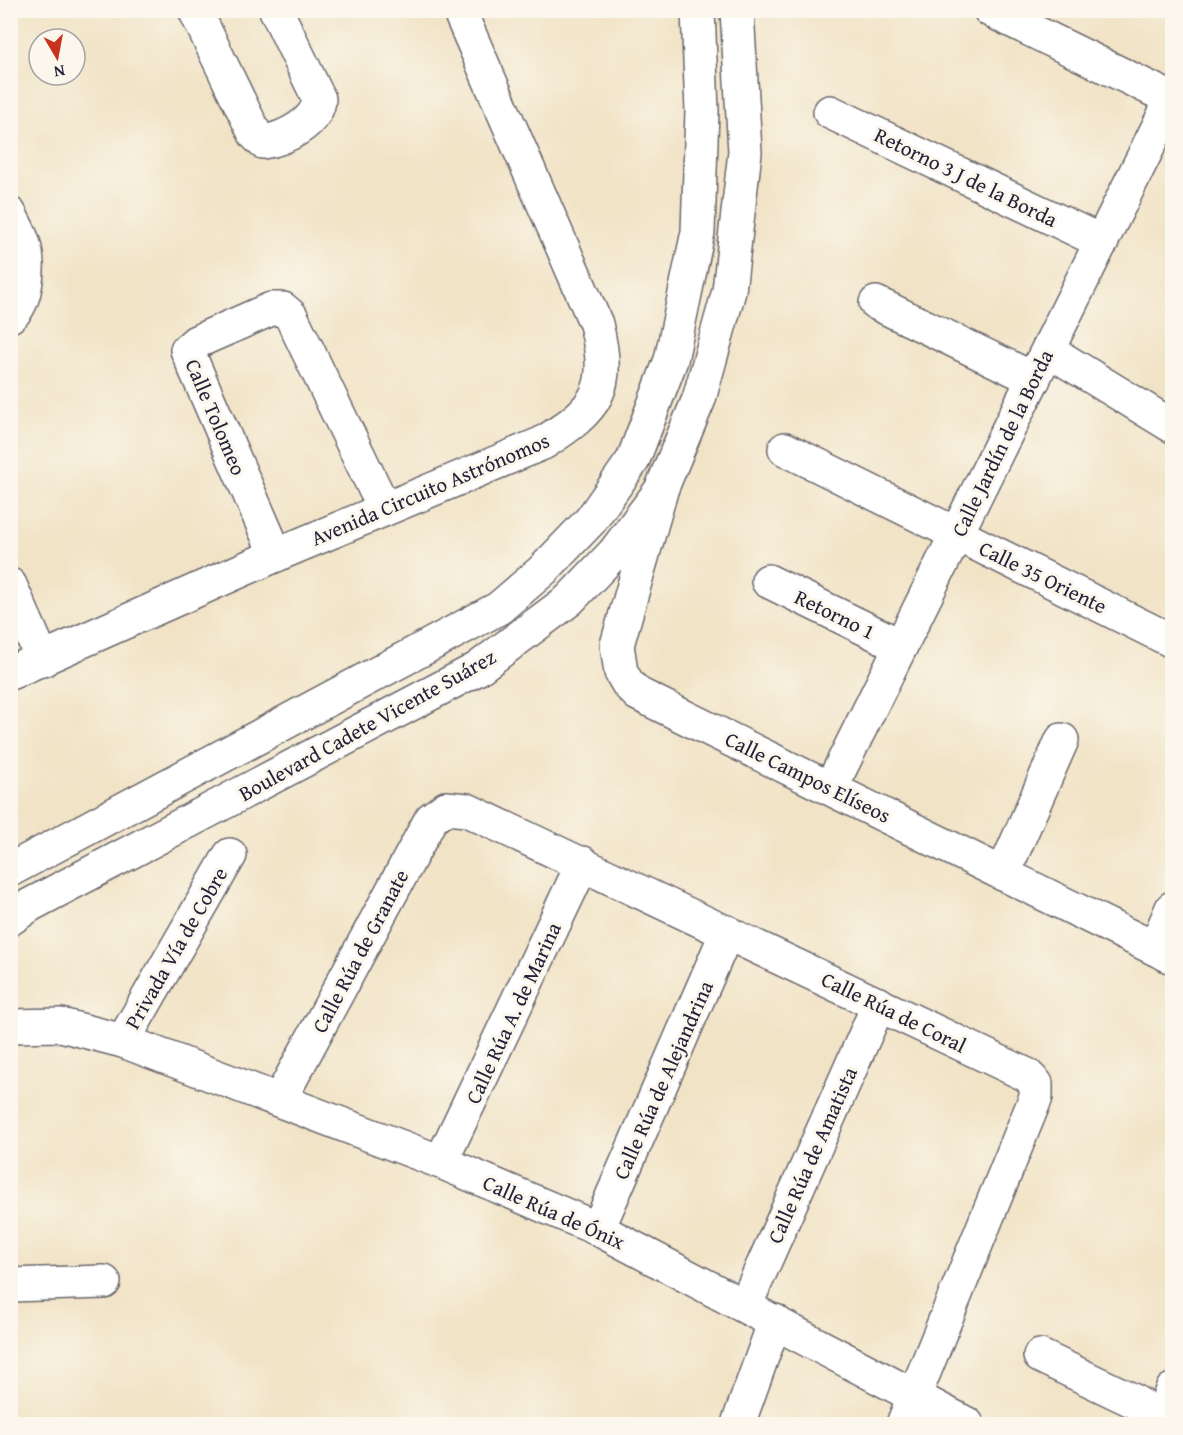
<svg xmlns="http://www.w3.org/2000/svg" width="1183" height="1435" font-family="'Gentium Book Plus',serif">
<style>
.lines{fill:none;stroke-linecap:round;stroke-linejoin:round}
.minor-casing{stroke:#6a666c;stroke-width:36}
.major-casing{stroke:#6a666c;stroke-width:36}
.minor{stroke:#fff;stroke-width:33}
.major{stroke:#fff;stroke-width:33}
.labels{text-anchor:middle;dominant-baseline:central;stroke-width:6;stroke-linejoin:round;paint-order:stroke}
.street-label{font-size:21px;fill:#22223b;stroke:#fbf7ec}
</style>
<rect width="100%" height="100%" fill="#fbf7ec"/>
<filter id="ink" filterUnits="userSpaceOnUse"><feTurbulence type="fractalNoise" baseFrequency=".0167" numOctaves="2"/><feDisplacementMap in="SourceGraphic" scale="12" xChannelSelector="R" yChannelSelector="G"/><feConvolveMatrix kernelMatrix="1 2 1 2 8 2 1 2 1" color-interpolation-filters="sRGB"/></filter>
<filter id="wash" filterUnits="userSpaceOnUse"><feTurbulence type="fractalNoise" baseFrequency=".008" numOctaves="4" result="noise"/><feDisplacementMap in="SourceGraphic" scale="24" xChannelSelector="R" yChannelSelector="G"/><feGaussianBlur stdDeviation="1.35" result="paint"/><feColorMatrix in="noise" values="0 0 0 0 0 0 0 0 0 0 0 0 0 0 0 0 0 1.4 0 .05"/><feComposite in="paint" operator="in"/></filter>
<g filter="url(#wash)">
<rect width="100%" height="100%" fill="#f1e3c6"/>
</g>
<g filter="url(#ink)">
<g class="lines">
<defs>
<g id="minor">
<path d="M195 10 255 134 263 142C285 139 318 122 319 99L276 10"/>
<polyline points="990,10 1172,99"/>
<polyline points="830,112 1102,242"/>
<path d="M10 214C15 225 23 237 25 249 30 267 26 305 10 316"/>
<polyline points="876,303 1034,379"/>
<polyline points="1048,350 1172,426"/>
<polyline points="785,449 1172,641"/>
<polyline points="661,491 617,645 621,672 628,684 638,694 1172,957"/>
<polyline points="276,555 187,350 196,342 271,309 283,309 291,316 384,508"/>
<polyline points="768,581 901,646"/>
<polyline points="10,585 43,660"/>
<path d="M10 673 276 555 543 443C598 408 612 390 596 324L459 10"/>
<polyline points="831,787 1172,99"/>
<polyline points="1003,874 1062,740"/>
<polyline points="1155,948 1172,908"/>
<polyline points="10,1026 61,1025 123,1041 441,1162 598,1229 967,1424"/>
<polyline points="123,1041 230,855"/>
<polyline points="280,1099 431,819 446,808 467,810 1027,1075 1036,1084 1036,1097 903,1424"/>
<polyline points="441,1162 583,863"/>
<polyline points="598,1229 727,932"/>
<polyline points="10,1285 104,1282"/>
<polyline points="745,1306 879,1004"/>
<polyline points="1040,1356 1134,1401 1162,1418"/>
<polyline points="738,1424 775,1321"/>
<polyline points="1160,1424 1172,1390"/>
</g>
<g id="major">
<polyline points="10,870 499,608 543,570 591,520 633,460 671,360 698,232 702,111 698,10"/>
<polyline points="10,919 30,905 477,669 569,600 614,553 661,490 699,399 729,291 745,152 737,10"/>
</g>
</defs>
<use href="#minor" class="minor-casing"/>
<use href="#major" class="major-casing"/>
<use href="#minor" class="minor"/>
<use href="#major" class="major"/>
</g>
</g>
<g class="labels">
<g class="street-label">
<text transform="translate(966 177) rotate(26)">Retorno 3 J de la Borda</text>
<text transform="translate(216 417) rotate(67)">Calle Tolomeo</text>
<text transform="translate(1002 443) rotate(-64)">Calle Jardín de la Borda</text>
<text transform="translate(430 489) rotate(-23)">Avenida Circuito Astrónomos</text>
<text transform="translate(1043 577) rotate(26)">Calle 35 Oriente</text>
<text transform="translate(835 614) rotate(26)">Retorno 1</text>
<text transform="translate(367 725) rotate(-29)">Boulevard Cadete Vicente Suárez</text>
<text transform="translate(808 777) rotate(26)">Calle Campos Elíseos</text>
<text transform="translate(176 948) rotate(-60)">Privada Vía de Cobre</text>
<text transform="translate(360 951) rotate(-62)">Calle Rúa de Granate</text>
<text transform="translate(894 1012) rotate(26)">Calle Rúa de Coral</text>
<text transform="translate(513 1013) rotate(-65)">Calle Rúa A. de Marina</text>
<text transform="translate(663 1080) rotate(-66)">Calle Rúa de Alejandrina</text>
<text transform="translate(812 1155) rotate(-66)">Calle Rúa de Amatista</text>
<text transform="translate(554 1212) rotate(24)">Calle Rúa de Ónix</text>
</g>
</g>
<rect width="1183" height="1435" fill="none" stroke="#fbf7ec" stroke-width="36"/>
<g transform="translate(57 57) rotate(170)"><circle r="28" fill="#fbf7ec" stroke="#a4a2a5" stroke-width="1.5"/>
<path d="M0-4.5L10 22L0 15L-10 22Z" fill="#c8321e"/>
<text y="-9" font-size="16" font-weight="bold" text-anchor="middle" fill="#22223b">N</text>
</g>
</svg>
